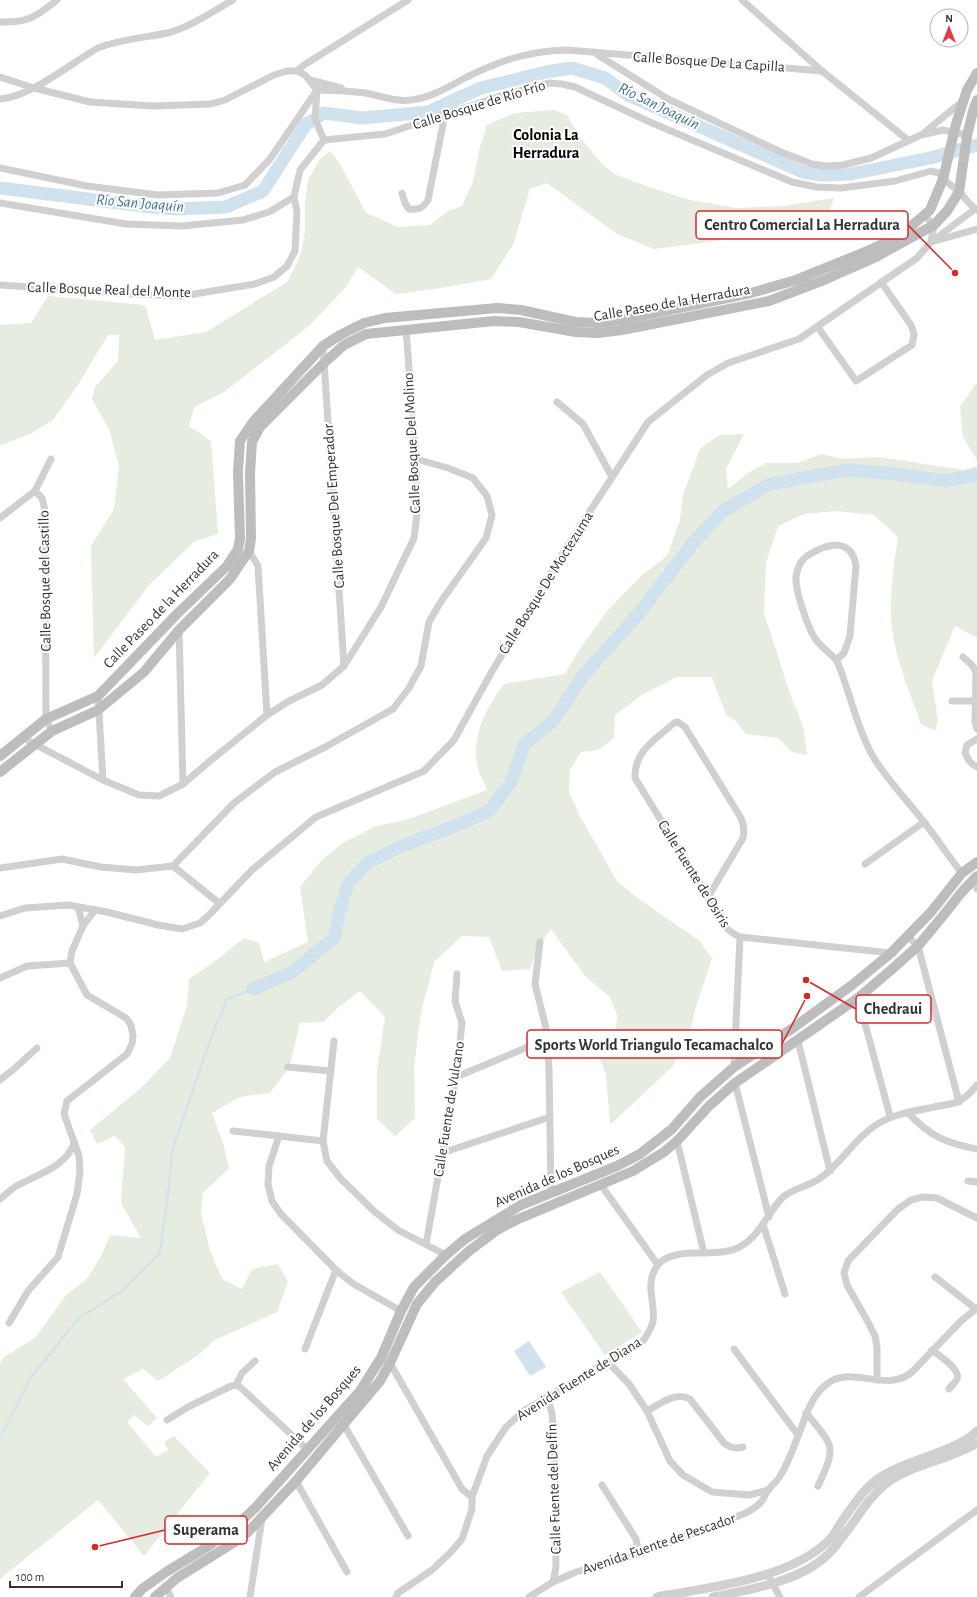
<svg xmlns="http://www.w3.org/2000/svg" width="977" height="1597" font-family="'Alegreya Sans',sans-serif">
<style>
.green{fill:#e6ecdf}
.water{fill:#cfe2ee}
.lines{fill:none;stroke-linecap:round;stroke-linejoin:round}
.stream{stroke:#cfe2ee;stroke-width:2}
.river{stroke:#cfe2ee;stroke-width:13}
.minor{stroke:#d0d0d0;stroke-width:7}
.tertiary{stroke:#d0d0d0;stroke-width:9}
.secondary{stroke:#bdbdbd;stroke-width:10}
.labels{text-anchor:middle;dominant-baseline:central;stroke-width:4;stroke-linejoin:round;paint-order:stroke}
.street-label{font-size:15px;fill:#333;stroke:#fff}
.water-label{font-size:16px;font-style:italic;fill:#3f7597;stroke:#fff}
.neighbourhood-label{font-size:16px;font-weight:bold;fill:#000;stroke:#fff}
.leader{fill:none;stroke:#d62828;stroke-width:1.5}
.callout-dot{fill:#d62828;stroke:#fff;stroke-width:1.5}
.callout{fill:#fff;stroke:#d62828;stroke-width:1.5}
.callout-label{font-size:16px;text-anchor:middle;font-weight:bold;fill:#333}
</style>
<rect width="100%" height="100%" fill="#fff"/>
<g class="green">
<polygon points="554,110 567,115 578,134 599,161 614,174 649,187 690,200 737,208 784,206 834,198 828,215 717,241 654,249 617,234 547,183 530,189 513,245 491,279 441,288 396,294 358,267 346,287 309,326 224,392 194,407 189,426 211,441 218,534 195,541 150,584 94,658 91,546 114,509 119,466 109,429 92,399 95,387 118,361 119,335 108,335 79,383 53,420 32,433 0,446 0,325 31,323 48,296 145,305 155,340 206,332 287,282 300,257 305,231 305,203 308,180 320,159 330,151 340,164 366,213 398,227 430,225 448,211 462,206 473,182 479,150 487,125 515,113"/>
<polygon points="977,382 977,460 963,437 960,407"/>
<path d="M744 434 726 469 728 489 748 473 766 463H798L821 454 844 459 879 457 964 470 977 466V638L955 626 932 681 938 721 935 731 921 724C911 695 898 666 893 635 888 603 893 570 898 537L874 515 837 511 804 514 778 526 766 563 764 613 790 694 803 726 807 755 792 752 778 738 746 734 736 721 726 715 712 677H677L643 694 615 715 614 738 598 750 581 752 570 770 569 792 581 818 617 881 640 900 700 941 712 959 696 1006 690 1032 673 1066 610 1125 606 1075 597 1051 615 1043 617 1015 610 997 585 976 551 929 538 948 530 969 502 971 489 937 462 936 434 962 421 1013 414 1067 415 1118 395 1136 377 1119V1071L385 1017 360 991 340 1006 323 1022 300 1023 289 1068 270 1093 240 1097 212 1113 223 1143 229 1168 203 1193 201 1212 209 1247 222 1279 242 1289 252 1269 278 1264 288 1282 277 1312 215 1340 197 1356 158 1381 143 1369 123 1379 157 1418 148 1426 134 1415 127 1422 156 1457 168 1450 164 1442 174 1436 210 1473 144 1556 98 1500 0 1579V1364L4 1357 35 1338 66 1295 87 1279 102 1254 110 1235 141 1238 121 1203 125 1147 115 1136 97 1144 90 1130 142 1087 170 1058 187 1005 189 979 218 959 244 938 259 943 264 962 308 942 300 887 320 862 341 844 376 826 406 820 487 790C484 782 478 772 477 764 472 733 487 707 504 684L565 674 581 647 608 610 643 574 667 556 680 520 683 495 700 449 719 435Z"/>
<polygon points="600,1272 642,1332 605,1355 561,1292"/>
</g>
<polygon class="water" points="529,1341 546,1367 530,1376 514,1351"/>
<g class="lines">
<polyline class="stream" points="0,1438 31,1377 79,1318 122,1291 160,1253 169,1186 172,1151 209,1043 227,999 253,989"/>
<g class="river">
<polyline points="317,117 324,113 362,118 428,112 481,88 546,72 572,68 605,78 628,95 803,172 822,175 851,174 930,158 977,145"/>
<polyline points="0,188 159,208 178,209 226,207 263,191 306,124 313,120"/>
<polyline points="253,989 291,973 334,938 340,910 348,884 367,863 402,846 460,824 489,811 510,784 524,745 554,720 583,676 640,612 693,543 723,511 770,484 848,470 897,474 945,481 977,475"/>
</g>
<g class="minor">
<polyline points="742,0 822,71 908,140"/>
<path d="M0 22C29 23 35 17 57 0"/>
<polyline points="598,55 668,99 781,152 812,164 825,166 843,165 871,158 921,135 943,130 967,135"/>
<polyline points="297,71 304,65 408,0"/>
<polyline points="0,77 34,88 90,102 153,106 211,104 225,100 274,75 287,71 297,71 305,75 317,90"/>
<polyline points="310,80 341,88"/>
<path d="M317 90C334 90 350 91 366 93 381 96 395 102 411 100 431 98 450 86 467 77 501 60 529 51 567 50L822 71"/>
<path d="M0 99C31 97 71 63 98 48 120 39 144 38 167 33 190 27 212 12 233 0"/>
<polyline points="925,132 963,101"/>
<path d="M324 140 385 134 500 96 549 83 562 84 575 87 652 123 792 182 816 187 841 188 895 181 931 171 939 173C944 181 951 185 958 191 965 197 969 205 977 210"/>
<polyline points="0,168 87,186 158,195 218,193 245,185 270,159 317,90"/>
<path d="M402 193 405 203 409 209C419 210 423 208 428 200L445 114"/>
<polyline points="0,203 126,224 182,226 243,220 269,212 294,197"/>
<polyline points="924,215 934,225 931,242"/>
<polyline points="935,241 977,229"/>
<polyline points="0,285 134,294 182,296 255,284 274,277 287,266 295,251 297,212 294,197 300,170 324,140 315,119 317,90"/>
<polyline points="817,326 856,381 912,345 914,334 911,325 881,282"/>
<polyline points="323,346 344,666"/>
<polyline points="557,402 583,424 612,477"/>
<polyline points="35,491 42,498 45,510 46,719 52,731"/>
<polyline points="0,518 35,491 51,459"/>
<polyline points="249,551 258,566 267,715"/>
<polyline points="179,630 183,784"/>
<polyline points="963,657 972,665 976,672 975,722 977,729"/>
<path d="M836 660 844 653 850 636 856 565C850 536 826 544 807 556 800 561 797 569 796 577 795 590 808 629 816 640 820 646 835 657 837 661 850 692 856 726 872 755 885 777 904 797 920 817 935 835 947 855 962 873"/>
<polyline points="98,696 103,780"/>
<polyline points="952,701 975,701"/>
<polyline points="23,738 103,780 139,795 159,796 183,784 210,761 267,715 289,701 322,685 344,666 381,607 414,538 417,514 416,459 406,329"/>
<path d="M977 739 967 745 965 753C968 759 970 764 977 767"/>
<polyline points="865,864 924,822"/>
<polyline points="173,866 234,803 275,772 327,746 393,709 409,688 421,666 429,622 440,603 486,538 492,515 487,496 473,478 448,468 416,459"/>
<polyline points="173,866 219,903"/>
<polyline points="0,868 62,859 101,867 136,870 173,866"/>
<polyline points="974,878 977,889"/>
<path d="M708 897 743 838C745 830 744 825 741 818L685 727 678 722 674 723C655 740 634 751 635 778L708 897C715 914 723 930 740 937L891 953"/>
<polyline points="78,907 83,926"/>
<polyline points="0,916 25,908 68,905 107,912 158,925 182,929 200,923 208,916 252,870 316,817 424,771 454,740 491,673 568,545 648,422 707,375 728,363 799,339 917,258 931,242 975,209"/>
<polyline points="908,937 918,946 959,1102"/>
<polyline points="540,942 535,984 546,1028 549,1069 551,1192"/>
<polyline points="0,978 27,966 70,963"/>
<polyline points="858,998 890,1116"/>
<polyline points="334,1041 323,1141 327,1161 341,1179 375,1212 398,1230 446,1255"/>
<polyline points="798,1041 830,1171"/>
<polyline points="288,1067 330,1071"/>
<polyline points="734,1067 740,937"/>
<polyline points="456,1077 547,1039"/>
<polyline points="0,1080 14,1069 37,1048"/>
<polyline points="735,1083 769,1217"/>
<path d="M908 1113C930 1136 945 1143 977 1149"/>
<polyline points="233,1131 323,1141"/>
<polyline points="279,1136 269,1166 268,1184 272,1201 281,1214 336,1270 352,1283 401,1311"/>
<polyline points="677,1141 704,1253"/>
<polyline points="442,1153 550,1117"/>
<polyline points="968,1181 977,1182"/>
<polyline points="601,1185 658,1265"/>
<path d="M0 1199C6 1194 11 1189 18 1185 37 1175 67 1166 74 1143"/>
<polyline points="763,1224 785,1294"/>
<polyline points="426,1244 456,1077 462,1023 455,1001 457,974"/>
<polyline points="935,1277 976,1309"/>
<polyline points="9,1323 28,1291 58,1257 77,1194 80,1171 79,1156 64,1114 67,1101 127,1054 132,1044 133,1036 131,1025 126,1018 87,995 70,963 72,951 83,926 95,910"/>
<polyline points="305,1349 336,1270"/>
<polyline points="734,1349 798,1435"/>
<path d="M932 1350C939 1355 961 1370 957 1379 956 1382 951 1386 949 1389"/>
<polyline points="388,1362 390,1363 462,1489 472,1497"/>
<polyline points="608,1362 629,1384 647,1411 670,1461 683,1475 712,1492 749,1495 768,1490"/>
<polyline points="877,1380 877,1347 875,1336 868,1322 847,1285 844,1273 848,1261 898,1209 911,1200 923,1197 937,1198 977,1218"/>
<polyline points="236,1385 242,1373 255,1361"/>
<polyline points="547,1397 552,1413 555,1463 556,1567 553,1582"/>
<path d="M647 1411C660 1404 675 1391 690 1399L724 1443C731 1448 735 1449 743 1447"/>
<path d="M806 1413C834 1447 837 1445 818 1486"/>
<polyline points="167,1420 188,1407 231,1386 236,1385 240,1387 308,1450"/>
<polyline points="344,1425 408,1536"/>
<polyline points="296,1481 347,1572"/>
<polyline points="602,1485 636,1539 639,1554"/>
<polyline points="767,1574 780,1597"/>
<polyline points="166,1587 171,1597"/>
<polyline points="250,1597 262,1518"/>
<path d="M396 1597 398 1593 432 1570 450 1553 462 1539 472 1509V1497L487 1456 506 1427 525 1410 643 1341C647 1335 651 1329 653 1322 656 1302 644 1285 657 1266 672 1245 714 1258 735 1249 758 1240 766 1215 782 1198 792 1188 807 1187 819 1179 840 1165 852 1142 873 1127 892 1113 916 1111 939 1106 945 1105 954 1104 959 1101 966 1098 972 1091 977 1085"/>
<path d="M529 1597 553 1582 576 1572 639 1554 746 1513C751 1510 757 1507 761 1502 764 1499 765 1493 769 1489 772 1485 776 1482 779 1478 787 1465 793 1450 798 1436 806 1417 810 1397 827 1384 851 1364 887 1394 912 1372L961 1321 977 1308"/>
<polyline points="859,1597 977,1510"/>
</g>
<g class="tertiary">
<path d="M657 1597C710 1587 792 1579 830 1539 835 1534 838 1527 842 1521 855 1503 865 1486 884 1475 909 1459 960 1450 977 1431"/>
<path d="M713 1597C748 1590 796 1582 824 1558 830 1553 836 1546 840 1540 858 1519 865 1500 888 1482 913 1464 950 1460 977 1443"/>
</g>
<g class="secondary">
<polyline points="0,756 46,719 98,696 177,614 227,566 238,549 240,539 238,472 240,441 253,422 323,346 340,335 364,323 385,318 497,308 521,310 575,322 598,323 621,320 751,293 796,280 870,250 902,234 930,210 943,179 956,124 967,90 977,73"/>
<polyline points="0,772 52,731 98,710 144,672 179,630 230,579 249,551 251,538 250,473 252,442 260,427 325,362 344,345 366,334 494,321 519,322 576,332 598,333 622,330 769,301 824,280 874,258 934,225 947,211 959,192 967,136 973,111 977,100"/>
<polyline points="135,1597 142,1589 166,1572 207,1547 236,1526 256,1507 360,1391 381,1358 401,1311 414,1287 446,1255 465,1239 521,1205 617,1166 640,1154 672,1129 700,1097 734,1067 793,1028 852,985 891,953 931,912 962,873 977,862"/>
<polyline points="155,1597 177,1578 233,1543 247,1533 296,1481 380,1381 390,1363 417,1304 435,1282 469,1251 497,1230 516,1220 633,1171 664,1152 677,1141 709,1106 735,1083 858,998 891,970 918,946 942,917 961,893 977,876"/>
</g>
</g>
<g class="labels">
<g class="street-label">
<text transform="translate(709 62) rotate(4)">Calle Bosque De La Capilla</text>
<text transform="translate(479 105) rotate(-17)">Calle Bosque de Río Frío</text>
<text transform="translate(109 290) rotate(2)">Calle Bosque Real del Monte</text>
<text transform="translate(672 303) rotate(-10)">Calle Paseo de la Herradura</text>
<text transform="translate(412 443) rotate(-93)">Calle Bosque Del Molino</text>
<text transform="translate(334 506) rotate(-94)">Calle Bosque Del Emperador</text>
<text transform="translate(45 581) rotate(-91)">Calle Bosque del Castillo</text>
<text transform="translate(546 583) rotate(-58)">Calle Bosque De Moctezuma</text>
<text transform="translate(161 609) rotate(-46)">Calle Paseo de la Herradura</text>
<text transform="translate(694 874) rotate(58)">Calle Fuente de Osiris</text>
<text transform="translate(449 1109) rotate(-81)">Calle Fuente de Vulcano</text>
<text transform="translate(557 1176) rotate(-24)">Avenida de los Bosques</text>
<text transform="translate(579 1379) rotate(-32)">Avenida Fuente de Diana</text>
<text transform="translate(314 1418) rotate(-49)">Avenida de los Bosques</text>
<text transform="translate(554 1489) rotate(-92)">Calle Fuente del Delfín</text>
<text transform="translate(659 1544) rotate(-19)">Avenida Fuente de Pescador</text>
</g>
<g class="water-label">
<text transform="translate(659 106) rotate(26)">Río San Joaquín</text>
<text transform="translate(140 203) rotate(5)">Río San Joaquín</text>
</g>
<g class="neighbourhood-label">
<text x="546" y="135">Colonia La<tspan x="546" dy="18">Herradura</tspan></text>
</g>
</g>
<path class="leader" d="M955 273L908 225M806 980L856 1009M807 996L782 1044M95 1547L165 1530"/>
<g class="callout-dot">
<circle cx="955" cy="273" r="4"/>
<circle cx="806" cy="980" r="4"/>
<circle cx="807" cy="996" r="4"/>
<circle cx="95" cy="1547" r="4"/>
</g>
<g class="callout">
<rect x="696" y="211" width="212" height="28" rx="4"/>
<rect x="856" y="995" width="75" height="28" rx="4"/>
<rect x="527" y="1030" width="255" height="28" rx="4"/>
<rect x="165" y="1516" width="82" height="28" rx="4"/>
</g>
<g class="callout-label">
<text x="802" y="230">Centro Comercial La Herradura</text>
<text x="893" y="1014">Chedraui</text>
<text x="654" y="1050">Sports World Triangulo Tecamachalco</text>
<text x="206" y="1535">Superama</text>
</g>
<g transform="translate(949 28)"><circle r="19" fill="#ffffff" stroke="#adadad"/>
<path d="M0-3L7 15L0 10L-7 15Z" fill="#e63946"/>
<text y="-6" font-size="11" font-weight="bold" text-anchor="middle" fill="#333333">N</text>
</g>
<path d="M10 1581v6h112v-6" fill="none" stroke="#333333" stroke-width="2"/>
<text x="16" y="1581" font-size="12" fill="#333333" stroke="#ffffff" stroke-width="3" paint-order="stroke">100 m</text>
</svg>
